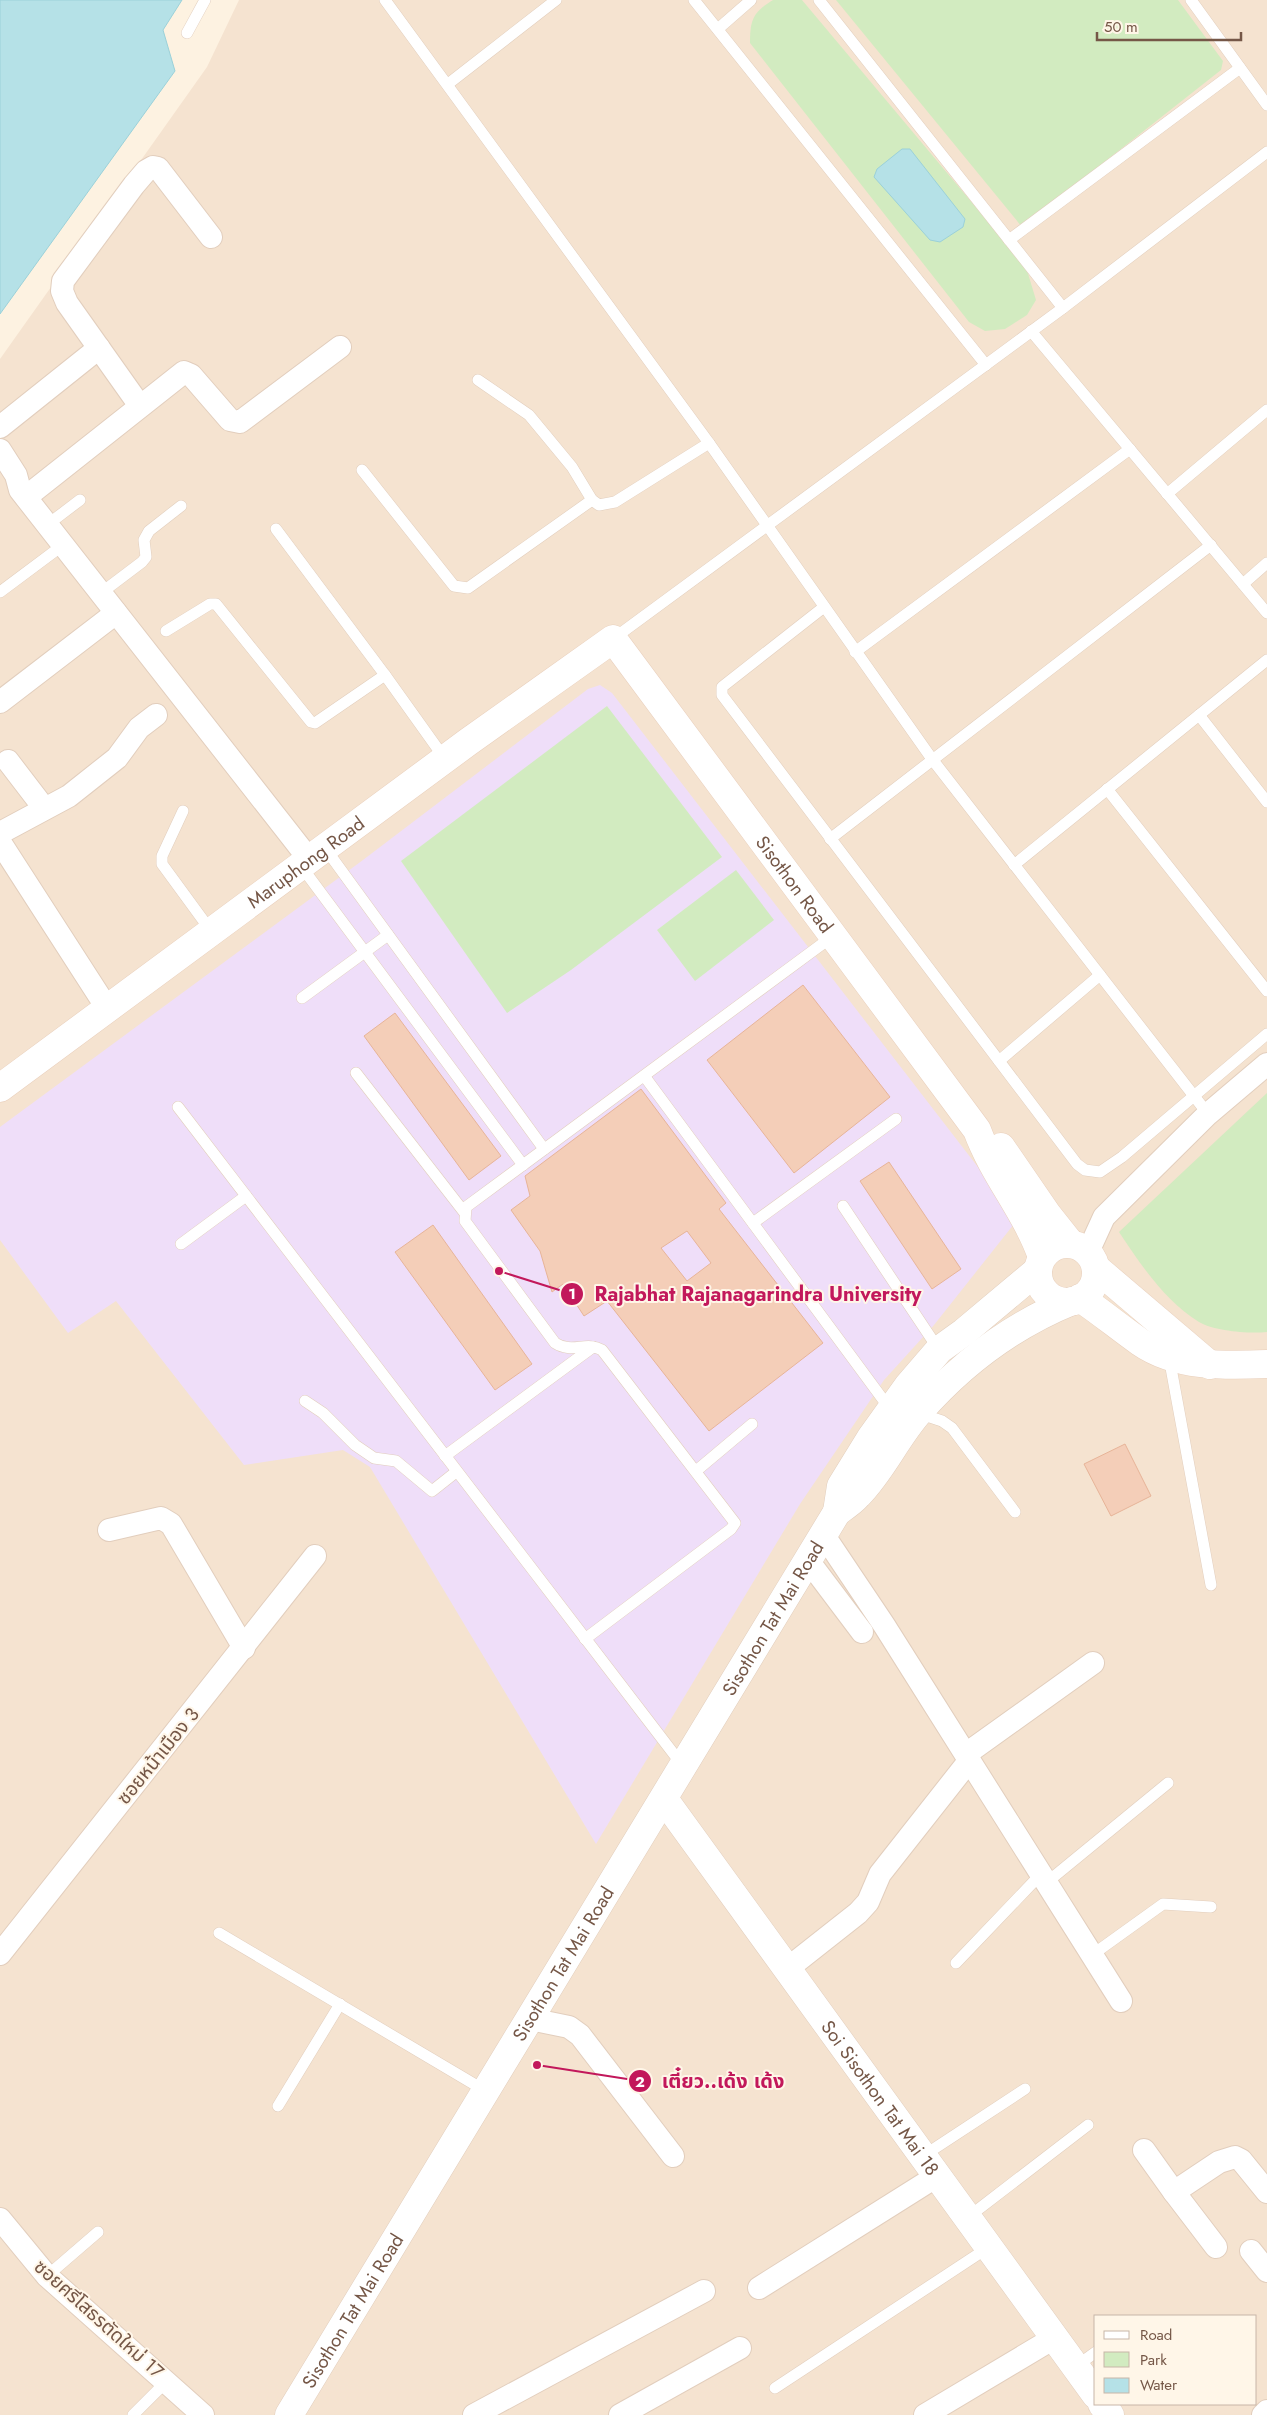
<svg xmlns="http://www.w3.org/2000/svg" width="1267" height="2415" font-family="Jost,'Noto Sans Thai',sans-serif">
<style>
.residential{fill:#f5e3d0;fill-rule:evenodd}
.education{fill:#efdef9}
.green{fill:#d2ebc0}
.water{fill:#b5e1e7;stroke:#9bd1d9}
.building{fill:#f4ceb8;stroke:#e7b498;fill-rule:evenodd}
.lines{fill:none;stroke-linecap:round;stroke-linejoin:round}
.service-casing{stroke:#e2cebd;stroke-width:12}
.minor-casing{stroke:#e2cebd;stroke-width:24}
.tertiary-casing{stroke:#e2cebd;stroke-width:29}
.secondary-casing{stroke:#e9d0bd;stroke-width:29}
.service{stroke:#fff;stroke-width:11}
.minor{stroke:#fff;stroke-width:22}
.tertiary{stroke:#fff;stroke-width:28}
.secondary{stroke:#fff;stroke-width:28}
.labels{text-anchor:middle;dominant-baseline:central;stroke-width:4;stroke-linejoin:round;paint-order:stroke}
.street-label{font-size:19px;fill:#755747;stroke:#fff6e8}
.leader{fill:none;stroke:#c2185b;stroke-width:2}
.callout-dot{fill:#c2185b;stroke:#fff6e8;stroke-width:2}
.mark-label{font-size:15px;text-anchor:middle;font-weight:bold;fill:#fff}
.callout-label{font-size:20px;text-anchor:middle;font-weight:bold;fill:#c2185b;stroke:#fff6e8;stroke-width:4;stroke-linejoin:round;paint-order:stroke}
</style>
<rect width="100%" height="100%" fill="#fdf2e1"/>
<path class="residential" d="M239 0H1267V2415H0V359L207 67ZM1096 2316H1256V2404H1096Z"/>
<polygon class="education" points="600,685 612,693 1018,1219 934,1325 884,1380 800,1504 596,1844 370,1467 343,1450 244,1465 116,1301 68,1333 0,1240 0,1127 363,860 588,689"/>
<g class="green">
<path d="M773 0H802L1026 267 1036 300 1027 315 1005 329 985 331 969 322 750 43C750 20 753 12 773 0Z"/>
<polygon points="836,0 1178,0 1223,61 1221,70 1022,227"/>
<polygon points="607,706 722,857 571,970 507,1013 401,861"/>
<polygon points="736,870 774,920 695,981 657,930"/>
<path d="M1267 1093V1332C1249 1334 1214 1331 1199 1322 1166 1302 1140 1264 1119 1232Z"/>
</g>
<g class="water">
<polygon points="0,0 182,0 163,30 175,71 0,314"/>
<polygon points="902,149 910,149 965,219 963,227 940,242 930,240 874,177 877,169"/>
</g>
<g class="building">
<polygon points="803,985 890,1097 794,1173 707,1060"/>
<polygon points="395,1013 501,1156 469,1180 364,1036"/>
<path d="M641 1089 726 1203 719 1209 823 1343 709 1431 607 1301 584 1316 563 1284 552 1292 540 1251 511 1210 530 1196 525 1176ZM687 1231 711 1263 687 1281 661 1248Z"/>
<polygon points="889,1162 961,1269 932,1289 860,1181"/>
<polygon points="433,1225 532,1364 495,1390 395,1252"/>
<polygon points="1125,1444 1151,1496 1111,1516 1084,1464"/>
</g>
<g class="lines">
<defs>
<g id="service">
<polyline points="385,0 709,443 932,759 1208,1114"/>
<polyline points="694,0 986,365"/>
<polyline points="819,0 1063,308"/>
<polyline points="1191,0 1267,105"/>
<polyline points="719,28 751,0"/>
<polyline points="187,33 205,0"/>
<polyline points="448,84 556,0"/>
<polyline points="1009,240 1240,68"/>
<polyline points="1031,331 1267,613"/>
<polyline points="478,380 529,415 572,467 592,500 599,505 615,502 709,443"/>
<polyline points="362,470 454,586 468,588 592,500"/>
<polyline points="1167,494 1267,410"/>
<polyline points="47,525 80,500"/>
<polyline points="276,529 385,675"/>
<polyline points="1243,584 1267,563"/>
<polyline points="0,592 63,545"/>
<polyline points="101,593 142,562 146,557 144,540 149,531 181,506"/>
<polyline points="824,607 722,687 722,695 1077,1164 1085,1170 1100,1172 1122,1157 1267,1034"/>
<polyline points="166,631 210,604 216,604 311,722 315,723 385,675 445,759"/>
<polyline points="613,639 1063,308 1267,152"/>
<polyline points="855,652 1130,449"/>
<polyline points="1199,715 1267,802"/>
<polyline points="1107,789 1267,991"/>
<polyline points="183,811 162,856 162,864 211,931"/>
<polyline points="830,839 1211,545"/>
<polyline points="325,848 544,1149"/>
<polyline points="1014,865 1267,660"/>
<polyline points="301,866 523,1165"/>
<polyline points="302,998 388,935"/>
<polyline points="999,1061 1100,975"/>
<polyline points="356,1073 464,1212"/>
<polyline points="645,1077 890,1409"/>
<polyline points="178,1107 683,1766"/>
<polyline points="843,1206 939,1350"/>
<polyline points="753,1223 896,1119"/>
<polyline points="181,1244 246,1196"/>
<polyline points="1169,1357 1211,1585"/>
<polyline points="305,1401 323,1413 355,1445 374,1458 396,1461 432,1491 456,1472"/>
<polyline points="918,1413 942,1421 952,1428 1015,1512"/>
<polyline points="445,1456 593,1347"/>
<polyline points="696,1471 752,1424"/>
<path d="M585 1639 731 1529 735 1523 602 1350C586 1341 572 1354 555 1343L465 1221 466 1207 833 936"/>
<polyline points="1046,1883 1168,1783"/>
<polyline points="219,1933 484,2090"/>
<polyline points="1092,1955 1163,1904 1211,1907"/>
<polyline points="956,1963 1041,1874"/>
<polyline points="278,2106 340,2004"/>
<polyline points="923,2156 1025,2089"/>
<polyline points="967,2218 1088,2125"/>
<polyline points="47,2276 98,2232"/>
<polyline points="1075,2367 1096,2352"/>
<polyline points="775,2388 989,2247"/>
<polyline points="133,2415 167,2381"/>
</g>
<g id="minor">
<polyline points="140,406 67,303 62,291 63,281 134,185 146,171 153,167 158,168 211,237"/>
<polyline points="0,427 99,348"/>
<polyline points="0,450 16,475 20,490 309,859"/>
<polyline points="26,497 184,372 191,375 230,420 240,422 340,347"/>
<polyline points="0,702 116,613"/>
<polyline points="8,761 44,808"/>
<polyline points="0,833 69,796 117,758 139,728 156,715"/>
<polyline points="0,842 107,1008"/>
<polyline points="1088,1252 1104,1217 1208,1114 1267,1064"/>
<polyline points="109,1530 161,1518 171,1524 244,1648"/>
<polyline points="823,1534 884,1625 1121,2001"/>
<polyline points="807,1559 862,1632"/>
<polyline points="966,1754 1093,1663"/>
<polyline points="0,1954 315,1556"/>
<polyline points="787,1969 858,1913 868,1902 880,1874 969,1761"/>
<polyline points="530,2019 569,2027 580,2035 673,2156"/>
<polyline points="1144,2150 1174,2192"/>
<polyline points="0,2219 47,2276 203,2415"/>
<polyline points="1216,2247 1174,2192 1219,2162 1235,2157 1241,2160 1267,2192"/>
<polyline points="1251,2251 1267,2271"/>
<polyline points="759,2288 937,2176"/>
<polyline points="474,2415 704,2291"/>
<polyline points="620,2415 740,2348"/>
<polyline points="925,2415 1054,2338"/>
<polyline points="1263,2415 1267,2411"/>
</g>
<g id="tertiary">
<polyline points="837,1512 841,1486 870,1439 908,1386 939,1350 964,1332 1038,1270"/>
<path id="s1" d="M664 1799 1096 2395"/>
<polyline points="1102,2404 1110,2415"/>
<path id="s2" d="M289 2415 837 1512C844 1507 852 1502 858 1495 882 1471 896 1438 919 1412 961 1364 1013 1325 1072 1301"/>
</g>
<g id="secondary">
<path id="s3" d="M0 1088 468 742 613 639 977 1130C994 1176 1026 1211 1042 1257"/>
<polyline points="1001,1147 1047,1214 1070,1243"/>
<circle cx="1067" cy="1273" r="29"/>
<polyline points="1096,1268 1210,1365"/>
<path d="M1080 1298C1101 1312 1120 1328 1140 1342 1176 1367 1224 1366 1267 1364"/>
</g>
</defs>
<use href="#service" class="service-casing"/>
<use href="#minor" class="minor-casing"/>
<use href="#tertiary" class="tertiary-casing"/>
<use href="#secondary" class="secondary-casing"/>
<use href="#service" class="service"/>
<use href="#minor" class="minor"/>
<use href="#tertiary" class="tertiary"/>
<use href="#secondary" class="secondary"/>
</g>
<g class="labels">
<g class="street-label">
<text stroke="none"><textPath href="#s3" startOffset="380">Maruphong Road</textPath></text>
<text stroke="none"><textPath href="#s3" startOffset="1065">Sisothon Road</textPath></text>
<text stroke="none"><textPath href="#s2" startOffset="932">Sisothon Tat Mai Road</textPath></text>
<text transform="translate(158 1756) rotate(-51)">ซอยหน้าเมือง 3</text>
<text stroke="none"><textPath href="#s2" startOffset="528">Sisothon Tat Mai Road</textPath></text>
<text stroke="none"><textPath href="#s1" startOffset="369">Soi Sisothon Tat Mai 18</textPath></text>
<text stroke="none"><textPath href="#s2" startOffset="122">Sisothon Tat Mai Road</textPath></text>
<text transform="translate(99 2319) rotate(42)">ซอยศรีโสธรตัดใหม่ 17</text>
</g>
</g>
<path class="leader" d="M499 1271L572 1294M537 2065L640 2081"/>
<g class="callout-dot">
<circle cx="499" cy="1271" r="5"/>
<circle cx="537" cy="2065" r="5"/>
<circle cx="572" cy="1294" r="12"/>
<circle cx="640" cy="2081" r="12"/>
</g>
<g class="mark-label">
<text x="572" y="1299">1</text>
<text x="640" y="2087">2</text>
</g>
<g class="callout-label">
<text x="758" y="1301">Rajabhat Rajanagarindra University</text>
<text x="723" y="2088">เตี๋ยว..เด้ง เด้ง</text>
</g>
<rect x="1094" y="2315" width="162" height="90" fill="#fff6e8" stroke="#c8b6a8"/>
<rect x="1104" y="2331" width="25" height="8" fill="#ffffff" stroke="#c8b6a8"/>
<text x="1140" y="2340" font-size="15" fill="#755747">Road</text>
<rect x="1104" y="2352" width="25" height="15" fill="#d2ebc0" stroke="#c8b6a8"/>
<text x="1140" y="2365" font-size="15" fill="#755747">Park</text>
<rect x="1104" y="2378" width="25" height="15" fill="#b5e1e7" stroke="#c8b6a8"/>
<text x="1140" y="2390" font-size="15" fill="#755747">Water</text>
<path d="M1097 32v8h144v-8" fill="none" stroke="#755747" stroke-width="2.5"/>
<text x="1104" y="32" font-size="15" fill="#755747" stroke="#fff6e8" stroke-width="4" paint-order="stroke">50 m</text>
</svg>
